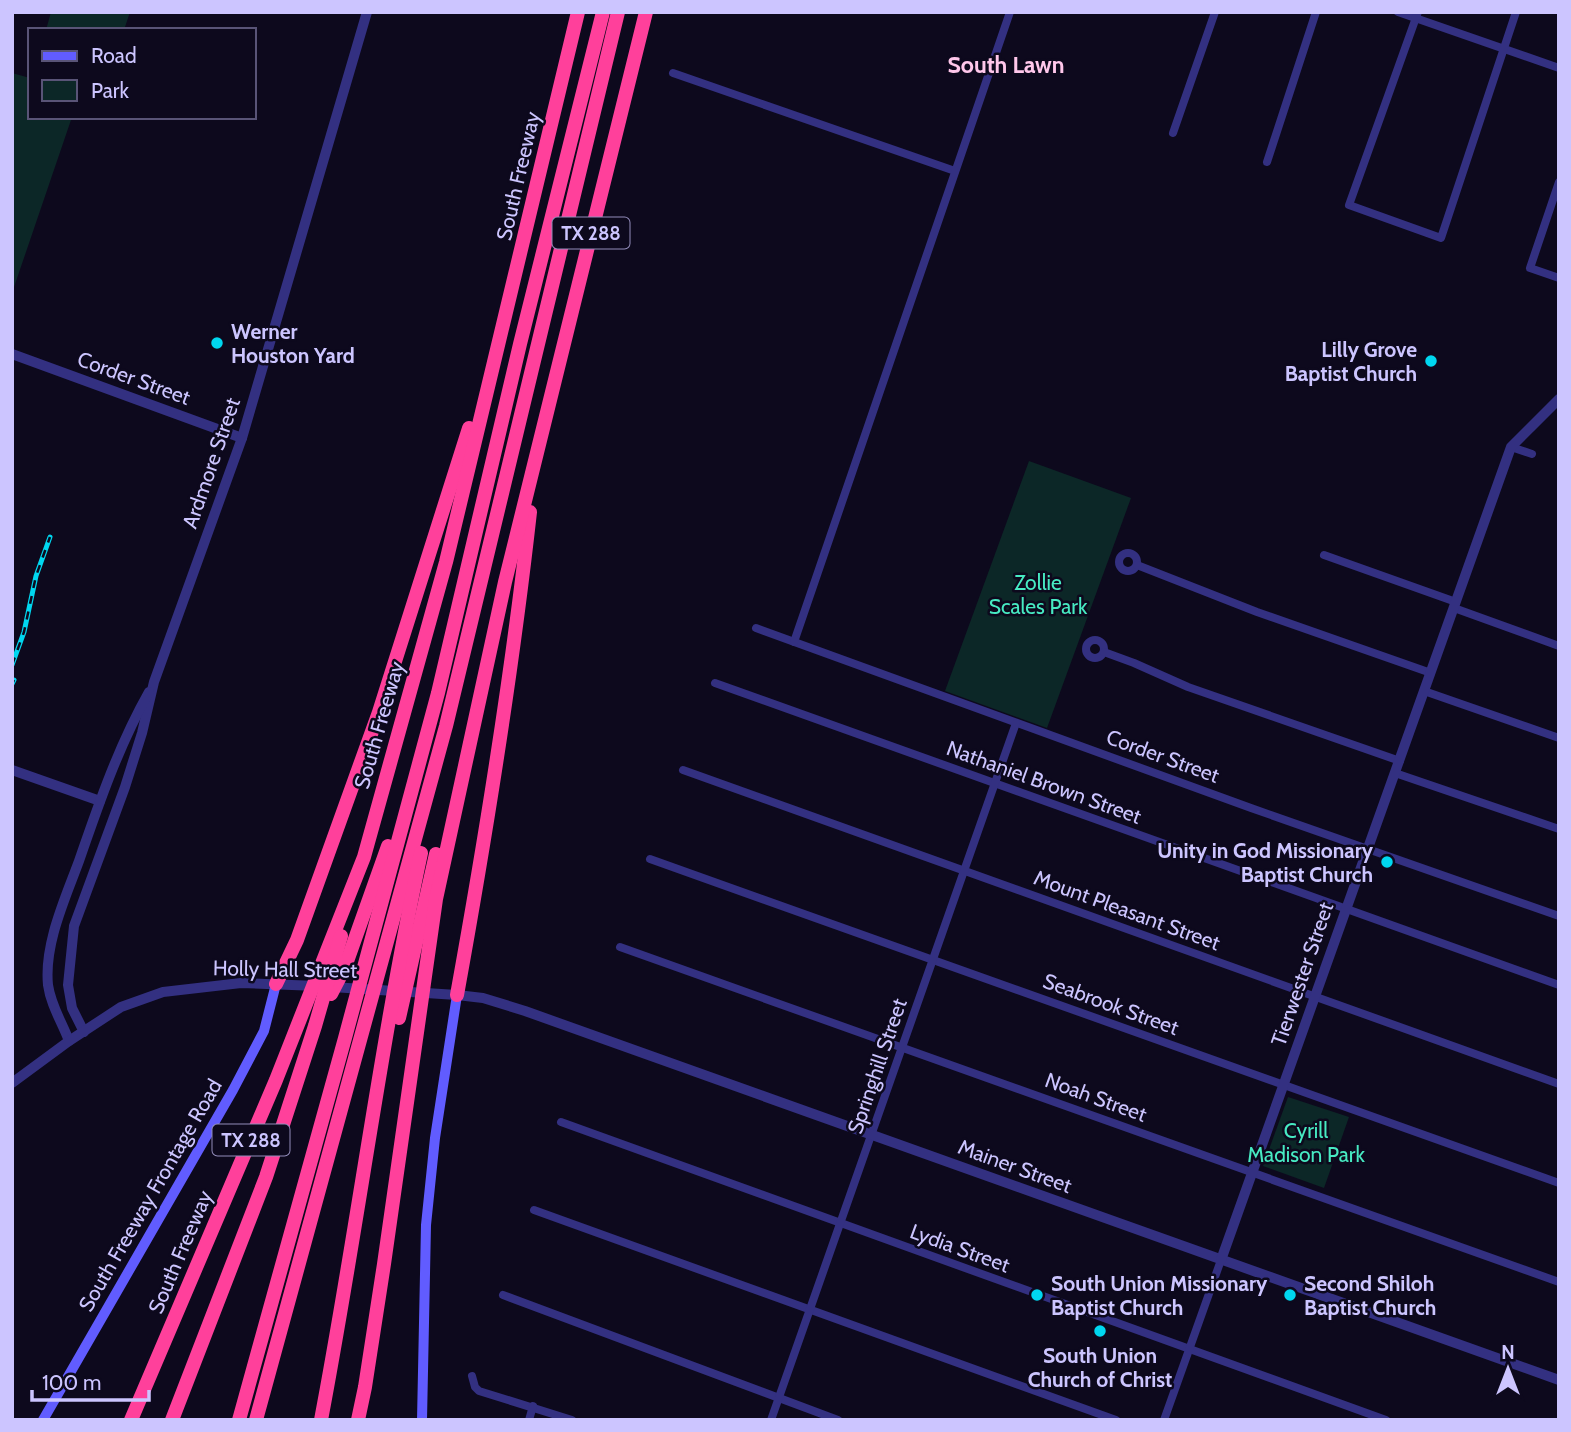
<svg xmlns="http://www.w3.org/2000/svg" width="1571" height="1432" font-family="Cabin,sans-serif">
<style>
.green{fill:#0c2727}
.lines{fill:none;stroke-linecap:round;stroke-linejoin:round}
.minor{stroke:#333081;stroke-width:8}
.tertiary{stroke:#333081;stroke-width:10}
.secondary{stroke:#615cff;stroke-width:10}
.motorway{stroke:#ff409b;stroke-width:14}
.rail-casing{stroke:#00d7f0;stroke-width:5}
.rail{stroke:#0d091d;stroke-width:2.5;stroke-dasharray:8;stroke-linecap:butt}
.poi-dot{fill:#00d7f0;stroke:#0d091d;stroke-width:2.5}
.labels{text-anchor:middle;dominant-baseline:central;stroke-width:5;stroke-linejoin:round;paint-order:stroke}
.shield{fill:#0d091d;stroke:#938dbb;stroke-width:2}
.shield-label{font-size:19px;font-weight:bold;fill:#ccc5ff}
.street-label{font-size:21px;fill:#ccc5ff;stroke:#0d091d}
.poi-label{font-size:21px;font-weight:bold;fill:#ccc5ff;stroke:#0d091d;text-anchor:start}
.park-label{font-size:21px;fill:#47eac2;stroke:#0d091d}
.neighbourhood-label{font-size:23px;font-weight:bold;fill:#ffc7eb;stroke:#0d091d}
</style>
<rect width="100%" height="100%" fill="#0d091d"/>
<g class="green">
<polygon points="51,12 130,12 124,30 46,30"/>
<polygon points="12,73 30,78 30,117 72,117 12,293"/>
<polygon points="1029,461 1131,498 1047,728 945,691"/>
<polygon points="1288,1097 1349,1117 1324,1188 1263,1166"/>
</g>
<g class="lines">
<g class="minor">
<polyline points="1398,12 1559,68"/>
<polyline points="1418,12 1349,205 1441,238 1516,12"/>
<polyline points="673,73 955,171"/>
<polyline points="1173,133 1215,12"/>
<polyline points="1267,162 1316,12"/>
<polyline points="1559,182 1530,268 1559,278"/>
<polyline points="1511,447 1532,454"/>
<circle cx="1128" cy="562" r="9"/>
<polyline points="1324,555 1456,602"/>
<polyline points="1137,565 1257,612 1431,673"/>
<polyline points="1454,608 1559,646"/>
<polyline points="756,628 1251,808 1559,916"/>
<circle cx="1095" cy="649" r="9"/>
<polyline points="794,642 1010,12"/>
<polyline points="1104,652 1134,663 1188,687 1400,761"/>
<polyline points="715,683 1559,985"/>
<polyline points="1424,691 1559,738"/>
<polyline points="683,770 1559,1084"/>
<polyline points="1395,773 1559,829"/>
<polyline points="650,859 1559,1183"/>
<polyline points="620,947 1559,1282"/>
<polyline points="561,1122 1386,1420"/>
<polyline points="534,1210 1116,1420"/>
<polyline points="503,1295 838,1420"/>
<polyline points="472,1376 475,1387 479,1391 572,1420"/>
<polyline points="529,1420 533,1406"/>
<polyline points="771,1420 1016,723"/>
<polyline points="1164,1420 1221,1260"/>
</g>
<g class="tertiary">
<polyline points="12,354 242,438"/>
<polyline points="12,770 100,801"/>
<polyline points="332,987 457,995 483,998 525,1011 1559,1380"/>
<polyline points="84,1032 72,1008 68,985 74,926 125,787 142,733 154,682 242,438 367,12"/>
<path d="M69 1041C62 1022 51 1006 48 985 44 944 65 899 79 861 99 803 119 745 149 692"/>
<polyline points="12,1083 69,1041 121,1007 163,992 241,983 317,986"/>
<polyline points="1221,1260 1511,447 1559,399"/>
</g>
<g class="secondary">
<polyline points="43,1420 233,1090 264,1031 276,984"/>
<polyline points="422,1420 426,1225 435,1138 457,995"/>
</g>
<g class="motorway">
<polyline points="276,984 297,940 379,712 469,428"/>
<polyline points="331,994 345,967 388,846"/>
<path d="M457 995C486 835 512 674 530 512"/>
<polyline points="399,1018 436,854"/>
<polyline points="131,1420 276,1080 364,857 446,562 578,12"/>
<polyline points="172,1420 266,1177 315,1026 341,936"/>
<polyline points="239,1420 345,1038 438,693 520,344 603,12"/>
<polyline points="256,1420 446,726 618,12"/>
<path d="M321 1420C357 1231 381 1040 421 853"/>
<polyline points="358,1420 365,1387 384,1264 436,899 505,582 646,12"/>
</g>
<defs>
<g id="rail">
<polyline points="12,665 24,632 36,576 50,537"/>
<polyline points="12,684 14,680"/>
</g>
</defs>
<use href="#rail" class="rail-casing"/>
<use href="#rail" class="rail"/>
</g>
<g class="poi-dot">
<circle cx="217" cy="343" r="7"/>
<circle cx="1431" cy="361" r="7"/>
<circle cx="1387" cy="862" r="7"/>
<circle cx="1037" cy="1295" r="7"/>
<circle cx="1290" cy="1295" r="7"/>
<circle cx="1100" cy="1331" r="7"/>
</g>
<g class="labels">
<g class="shield">
<rect x="552.5" y="217.5" width="77" height="31" rx="5"/>
<rect x="212.5" y="1124.5" width="77" height="31" rx="5"/>
</g>
<g class="shield-label">
<text x="591" y="233">TX 288</text>
<text x="251" y="1140">TX 288</text>
</g>
<g class="street-label">
<text transform="translate(518 176) rotate(-77)">South Freeway</text>
<text transform="translate(134 378) rotate(20)">Corder Street</text>
<text transform="translate(211 463) rotate(-71)">Ardmore Street</text>
<text transform="translate(379 725) rotate(-74)">South Freeway</text>
<text transform="translate(1163 756) rotate(20)">Corder Street</text>
<text transform="translate(1044 782) rotate(20)">Nathaniel Brown Street</text>
<text transform="translate(1127 910) rotate(20)">Mount Pleasant Street</text>
<text transform="translate(285 969) rotate(1)">Holly Hall Street</text>
<text transform="translate(1302 974) rotate(-71)">Tierwester Street</text>
<text transform="translate(1111 1004) rotate(20)">Seabrook Street</text>
<text transform="translate(877 1066) rotate(-71)">Springhill Street</text>
<text transform="translate(1096 1097) rotate(20)">Noah Street</text>
<text transform="translate(1015 1166) rotate(20)">Mainer Street</text>
<text transform="translate(150 1195) rotate(-60)">South Freeway Frontage Road</text>
<text transform="translate(960 1248) rotate(20)">Lydia Street</text>
<text transform="translate(180 1252) rotate(-67)">South Freeway</text>
</g>
<g class="poi-label">
<text x="231" y="331">Werner<tspan x="231" dy="24">Houston Yard</tspan></text>
<text x="1417" y="349" text-anchor="end">Lilly Grove<tspan x="1417" dy="24">Baptist Church</tspan></text>
<text x="1373" y="850" text-anchor="end">Unity in God Missionary<tspan x="1373" dy="24">Baptist Church</tspan></text>
<text x="1051" y="1283">South Union Missionary<tspan x="1051" dy="24">Baptist Church</tspan></text>
<text x="1304" y="1283">Second Shiloh<tspan x="1304" dy="24">Baptist Church</tspan></text>
<text x="1100" y="1355" text-anchor="middle">South Union<tspan x="1100" dy="24">Church of Christ</tspan></text>
</g>
<g class="park-label">
<text x="1038" y="582">Zollie<tspan x="1038" dy="24">Scales Park</tspan></text>
<text x="1306" y="1130">Cyrill<tspan x="1306" dy="24">Madison Park</tspan></text>
</g>
<g class="neighbourhood-label">
<text x="1006" y="65">South Lawn</text>
</g>
</g>
<rect width="1571" height="1432" fill="none" stroke="#ccc5ff" stroke-width="28"/>
<rect x="28" y="28" width="228" height="91" fill="#0d091d" stroke="#595477" stroke-width="2"/>
<rect x="42" y="51" width="35" height="10" fill="#615cff" stroke="#595477" stroke-width="2"/>
<text x="91" y="63" font-size="21" fill="#ccc5ff">Road</text>
<rect x="42" y="80" width="35" height="21" fill="#0c2727" stroke="#595477" stroke-width="2"/>
<text x="91" y="98" font-size="21" fill="#ccc5ff">Park</text>
<g transform="translate(1508 1369)" stroke="#0d091d" stroke-width="5" paint-order="stroke">
<path d="M0-5L12 26L0 18L-12 26Z" fill="#ccc5ff"/>
<text y="-10" font-size="19" font-weight="bold" text-anchor="middle" fill="#ccc5ff">N</text>
</g>
<path d="M32 1390v10h117v-10" fill="none" stroke="#ccc5ff" stroke-width="3.5"/>
<text x="42" y="1390" font-size="21" fill="#ccc5ff" stroke="#0d091d" stroke-width="5" paint-order="stroke">100 m</text>
</svg>
